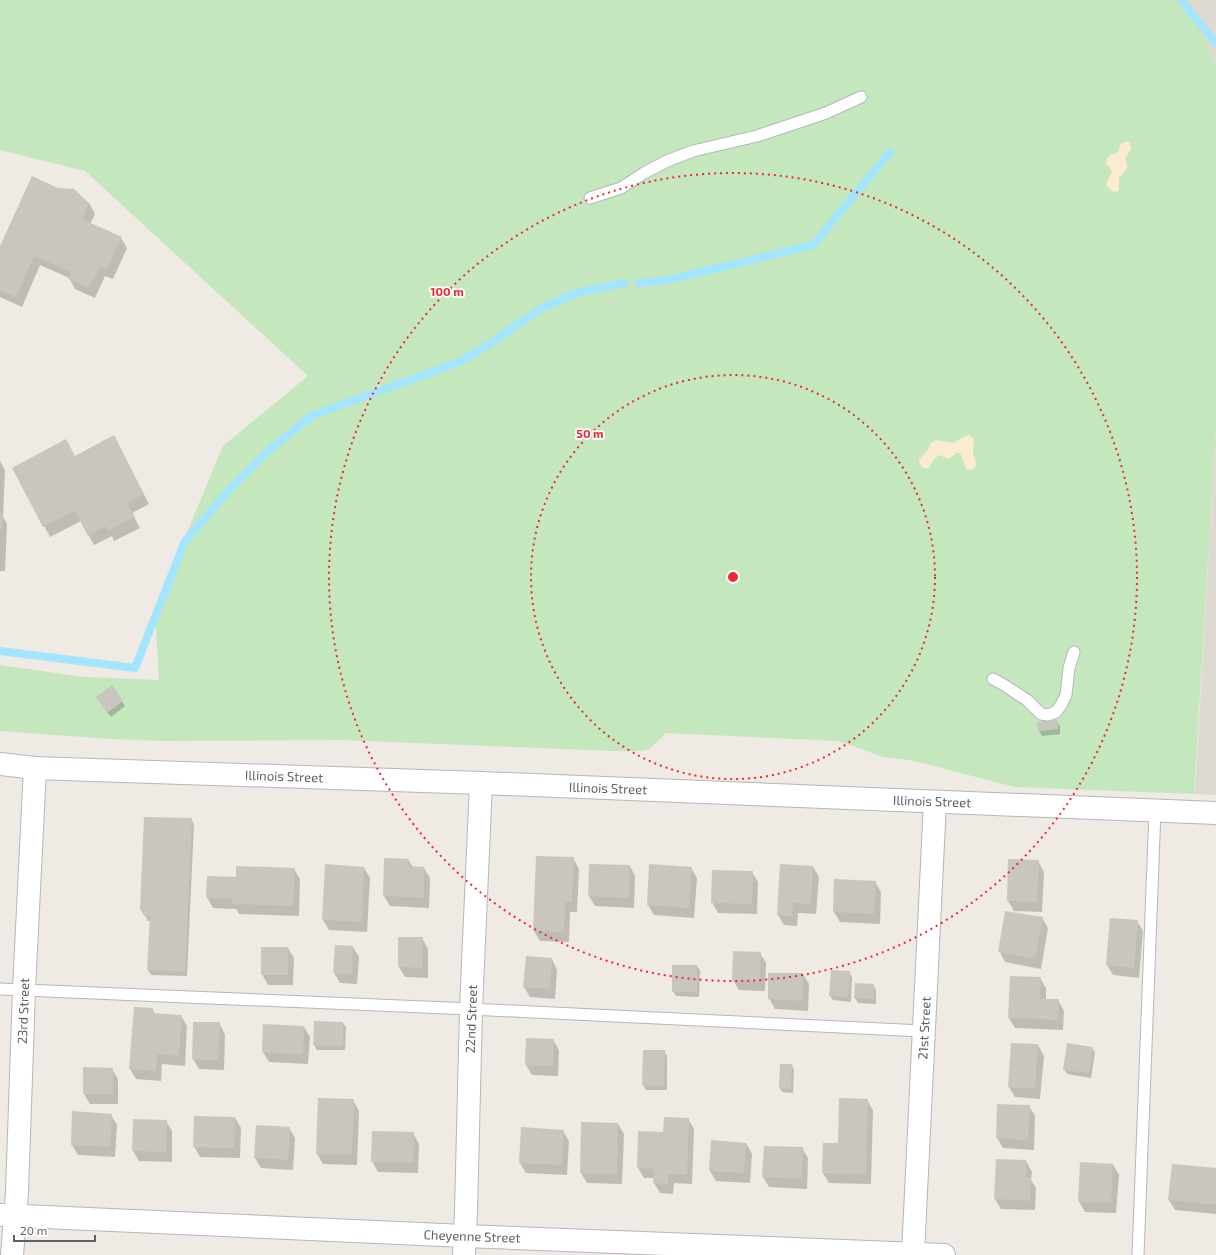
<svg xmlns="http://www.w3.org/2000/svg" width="1216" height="1255" font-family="'Exo 2',sans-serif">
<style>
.education{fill:#dfdad1}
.green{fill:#c4e7be}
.sand{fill:#fcebd1}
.shadow{fill:#0003}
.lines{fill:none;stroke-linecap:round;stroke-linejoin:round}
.stream{stroke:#a3e4ff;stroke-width:8}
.building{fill:#c9c5bf}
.service-casing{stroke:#b4b7bb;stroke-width:13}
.minor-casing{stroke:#b4b7bb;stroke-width:24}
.service{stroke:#fff;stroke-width:11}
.minor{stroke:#fff;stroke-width:22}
.ring{fill:none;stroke:#f02735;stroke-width:2;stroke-dasharray:2 4}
.labels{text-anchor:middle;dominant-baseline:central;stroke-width:3.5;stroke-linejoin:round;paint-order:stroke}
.street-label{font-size:13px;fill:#5b6164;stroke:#fff}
.centre{fill:#f02735;stroke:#fff;stroke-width:2}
.ring-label{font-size:12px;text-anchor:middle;font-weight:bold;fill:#f02735;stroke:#fff;stroke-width:3.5;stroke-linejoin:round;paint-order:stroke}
</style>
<rect width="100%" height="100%" fill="#efeae3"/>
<g class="education">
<polygon points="1189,0 1216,0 1216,67"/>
<polygon points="1216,425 1216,795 1194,794 1196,775"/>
</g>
<polygon class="green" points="0,0 1189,0 1216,67 1216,425 1194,794 1015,787 910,760 883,757 839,741 666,733 650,749 639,751 612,751 341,740 164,741 111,739 0,731 0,665 84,677 159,680 155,609 223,446 308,376 85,171 0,150"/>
<g class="sand">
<path d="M1126 141 1130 143 1131 149 1125 158C1129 171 1127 168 1119 178V190L1118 191 1114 192 1108 188 1106 184 1112 171 1106 163C1107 154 1112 155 1118 152L1121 144Z"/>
<path d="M969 435 972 437C975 442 973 445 973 451 973 458 978 459 975 468L972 470 966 469 961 455 960 453H957L949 459 939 455 934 459 928 469C922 468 919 466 919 459L928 450 931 443 936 440 953 443 963 437Z"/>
</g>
<g class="shadow">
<polygon points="89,203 95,214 90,224 121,238 127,248 113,279 105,276 95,298 75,289 69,278 40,265 22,307 0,297 0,249"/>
<polygon points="119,447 149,504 132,513 140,528 114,541 112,536 94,545 81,521 50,537 13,468 75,457"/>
<polygon points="0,461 5,470 3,517 7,524 5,571 0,571"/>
<polygon points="112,687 125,706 111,717 100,702"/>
<polygon points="1057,722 1060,726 1060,734 1042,736 1039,731"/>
<polygon points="191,819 194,824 187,976 151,975 148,970 151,921 148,921 145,915 144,915 141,910"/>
<polygon points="537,857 573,858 579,869 577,912 570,912 569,942 540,941 534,931"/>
<polygon points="385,859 408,860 413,867 424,868 430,878 429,908 390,906 384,896"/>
<polygon points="1038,861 1044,872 1042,912 1014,911 1008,901"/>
<polygon points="590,865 630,866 635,876 634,908 595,906 589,896"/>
<polygon points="650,865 691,868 697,878 694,918 654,915 648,905"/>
<polygon points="813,867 819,877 816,914 798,913 797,926 784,925 778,915"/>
<polygon points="364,868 370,878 367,932 329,930 323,920"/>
<polygon points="294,869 300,879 299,916 239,914 236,909 213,908 207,897 237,878"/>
<polygon points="752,872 758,882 757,914 718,913 712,902"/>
<polygon points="835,881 875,882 881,892 880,924 840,922 834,912"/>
<polygon points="1042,918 1048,928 1041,969 1005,962 1000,952"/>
<polygon points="1111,919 1137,921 1143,931 1139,978 1113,975 1107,965"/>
<polygon points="399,938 422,938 428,949 428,978 405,977 399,967"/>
<polygon points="353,947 359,957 357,984 340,983 334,973"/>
<polygon points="288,948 294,958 293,985 268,985 262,974"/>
<polygon points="760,953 766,963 765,991 739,990 733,980"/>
<polygon points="552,959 557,970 555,999 530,997 524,987"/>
<polygon points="697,966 700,970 699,997 676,996 673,991"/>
<polygon points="849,972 852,977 851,1002 833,1000 830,996"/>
<polygon points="803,974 809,984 808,1011 775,1009 769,998"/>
<polygon points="1011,977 1040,978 1046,988 1046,1000 1058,1000 1064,1011 1063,1030 1015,1028 1009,1018"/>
<polygon points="856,984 873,985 876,990 876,1004 858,1003 855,998"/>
<polygon points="152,1009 155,1014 181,1016 187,1026 185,1066 162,1064 161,1081 136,1079 130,1069"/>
<polygon points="315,1022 343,1023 346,1027 345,1050 317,1050 314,1045"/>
<polygon points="219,1023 225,1034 224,1070 199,1069 193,1059"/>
<polygon points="304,1027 310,1037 308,1064 269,1062 263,1052"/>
<polygon points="527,1039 553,1040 559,1050 558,1076 532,1075 526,1065"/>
<polygon points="1038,1045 1044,1056 1040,1099 1015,1097 1009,1087"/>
<polygon points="1092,1048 1095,1053 1091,1078 1067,1074 1064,1069"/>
<polygon points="644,1051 664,1051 667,1056 667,1090 646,1090 643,1085"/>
<polygon points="792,1065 794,1070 793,1093 782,1092 780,1088"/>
<polygon points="112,1069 118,1079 118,1104 90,1104 84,1094"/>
<polygon points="353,1100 359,1111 357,1165 323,1164 317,1154"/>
<polygon points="867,1100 873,1110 871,1184 829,1183 823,1173 824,1144 839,1144"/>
<polygon points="998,1105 1029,1106 1035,1116 1034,1150 1003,1148 997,1138"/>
<polygon points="73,1113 111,1115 117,1125 115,1157 78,1155 72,1145"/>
<polygon points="235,1118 241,1128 240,1158 200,1157 194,1146"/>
<polygon points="688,1119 694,1129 692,1184 674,1183 673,1194 660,1193 654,1183 654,1178 644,1178 638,1168 664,1133"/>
<polygon points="166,1121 172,1131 172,1162 139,1161 133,1151"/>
<polygon points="582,1123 618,1124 624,1134 622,1184 587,1183 581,1173"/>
<polygon points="289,1128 295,1138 293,1170 261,1168 255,1158"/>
<polygon points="563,1131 569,1141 567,1175 526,1173 520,1163"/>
<polygon points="413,1133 419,1144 418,1173 378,1172 372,1161"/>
<polygon points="746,1143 752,1154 750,1183 716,1181 710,1171"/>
<polygon points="802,1148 808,1158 807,1189 769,1187 763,1177"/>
<polygon points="1026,1161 1032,1172 1031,1180 1036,1188 1035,1210 1001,1209 995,1199"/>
<polygon points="1113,1165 1119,1175 1116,1213 1085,1212 1079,1201"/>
<polygon points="1216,1169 1216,1214 1175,1210 1169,1200"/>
</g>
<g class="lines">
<g class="stream">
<polyline points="1181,0 1216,43"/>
<polyline points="639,283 668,280 813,245 890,152"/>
<polyline points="0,651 135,668 185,541 228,491 269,450 313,415 457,363 485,347 540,309 576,293 624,283"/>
</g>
</g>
<g class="building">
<polygon points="32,176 58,188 74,189 89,203 82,219 122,237 107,269 100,266 89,288 68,279 71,272 34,256 16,297 0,290 0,246"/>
<polygon points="114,435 144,494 127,503 135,517 108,531 105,526 88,536 75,511 43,527 12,468 66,439 75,456"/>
<polygon points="0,513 2,513 1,531 0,531"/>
<polygon points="112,685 123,701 107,713 96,697"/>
<polygon points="1058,720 1058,729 1038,731 1037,722"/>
<polygon points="144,817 192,818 185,972 147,970 150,916 144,916 144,910 140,910"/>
<polygon points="536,856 574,857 572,902 565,902 564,932 533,931"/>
<polygon points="384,858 409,859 408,866 424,867 424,898 383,896"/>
<polygon points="1008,859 1039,860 1037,902 1007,901"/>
<polygon points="325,864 364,867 362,922 322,920"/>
<polygon points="589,864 630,865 629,898 588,896"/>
<polygon points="649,864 692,867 689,908 647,905"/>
<polygon points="780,864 813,866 811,904 793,903 792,916 777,915"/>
<polygon points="236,866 295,868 293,906 232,904 232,899 206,898 207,876 236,877"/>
<polygon points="712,870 753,871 752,904 711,903"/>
<polygon points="834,879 876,881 874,914 833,912"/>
<polygon points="1005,911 1043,917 1035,959 998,952"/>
<polygon points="1110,918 1138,920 1134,968 1106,965"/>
<polygon points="398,937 423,937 422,968 398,967"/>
<polygon points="335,945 353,946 352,974 333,973"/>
<rect x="261" y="947" width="27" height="28"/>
<polygon points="733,951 761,952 760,981 732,980"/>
<polygon points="526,956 552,958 550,989 523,987"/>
<rect x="672" y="965" width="25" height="27"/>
<polygon points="831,970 850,971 848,997 829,996"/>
<polygon points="768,973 803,973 803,1001 768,999"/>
<polygon points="1010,976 1041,977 1040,999 1059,999 1058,1020 1008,1018"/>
<polygon points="855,983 874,984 874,999 854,998"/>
<polygon points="134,1007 153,1008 152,1013 182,1015 179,1056 157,1054 156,1071 129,1069"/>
<polygon points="314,1021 343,1022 343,1046 313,1045"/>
<polygon points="193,1022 220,1022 218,1060 192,1059"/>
<polygon points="263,1024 304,1026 303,1054 262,1052"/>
<polygon points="526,1038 554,1039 553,1066 525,1065"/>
<polygon points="1011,1043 1038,1044 1035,1089 1008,1087"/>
<polygon points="1067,1043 1093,1047 1089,1073 1063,1070"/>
<polygon points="643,1050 665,1050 664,1086 642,1085"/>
<polygon points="780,1064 792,1064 791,1089 779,1088"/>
<polygon points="83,1067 113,1068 113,1094 83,1094"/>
<polygon points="318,1098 354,1099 352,1155 316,1154"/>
<polygon points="839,1098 868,1099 866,1174 822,1173 823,1143 838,1143"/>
<polygon points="997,1104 1030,1105 1028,1140 996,1138"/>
<polygon points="72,1111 112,1114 110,1147 71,1145"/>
<polygon points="194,1116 235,1117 234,1148 193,1147"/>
<polygon points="664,1117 689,1118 687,1174 668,1174 668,1184 653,1183 654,1169 637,1168 638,1131 663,1132"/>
<polygon points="133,1119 167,1120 166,1152 132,1151"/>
<polygon points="581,1122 618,1123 617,1174 580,1173"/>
<polygon points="256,1125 290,1127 288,1160 254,1158"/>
<polygon points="521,1127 564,1130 562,1165 519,1163"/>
<polygon points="372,1131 414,1132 413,1163 371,1162"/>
<polygon points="711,1140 746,1143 744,1173 709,1171"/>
<polygon points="764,1146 803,1147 802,1179 762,1177"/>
<polygon points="996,1159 1026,1160 1026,1177 1031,1177 1030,1201 994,1199"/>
<polygon points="1080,1162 1113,1164 1111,1203 1078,1202"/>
<polygon points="1172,1164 1216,1168 1216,1205 1168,1200"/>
</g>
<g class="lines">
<defs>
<g id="service">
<polyline points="590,198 621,188 644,173 667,161 693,151 757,136 826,113 861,97"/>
<polyline points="993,679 1004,685 1027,700 1041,714 1048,715 1056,712 1061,705 1066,695 1069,668 1074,652"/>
<polyline points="0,989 471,1009 923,1031"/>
<polyline points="1138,1255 1155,810"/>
</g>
<g id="minor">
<polyline points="0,764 35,768 481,783 1216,813"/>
<polyline points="0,1215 465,1236 944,1255"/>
<polyline points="913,1254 935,802"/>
<polyline points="12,1255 17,1192 24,990 35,768"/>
<polyline points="464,1255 466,1211 471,1009 481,783"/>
</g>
</defs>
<use href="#service" class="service-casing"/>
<use href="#minor" class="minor-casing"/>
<use href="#service" class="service"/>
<use href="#minor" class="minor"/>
</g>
<g class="ring">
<circle cx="733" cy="577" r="202"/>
<circle cx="733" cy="577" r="404"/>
</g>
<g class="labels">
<g class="street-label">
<text transform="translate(284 776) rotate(2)">Illinois Street</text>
<text transform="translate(608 788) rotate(2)">Illinois Street</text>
<text transform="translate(932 801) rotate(2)">Illinois Street</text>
<text transform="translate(23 1011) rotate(-88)">23rd Street</text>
<text transform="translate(471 1019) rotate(-88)">22nd Street</text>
<text transform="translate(924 1028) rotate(-87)">21st Street</text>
<text transform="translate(472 1236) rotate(2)">Cheyenne Street</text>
</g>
</g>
<circle cx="733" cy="577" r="6" class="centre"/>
<g class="ring-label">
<text x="447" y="296">100 m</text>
<text x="590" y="438">50 m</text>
</g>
<path d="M14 1235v6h81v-6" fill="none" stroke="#5b6164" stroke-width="2"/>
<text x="20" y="1235" font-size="12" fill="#5b6164" stroke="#ffffff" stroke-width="3" paint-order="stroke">20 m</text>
</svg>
